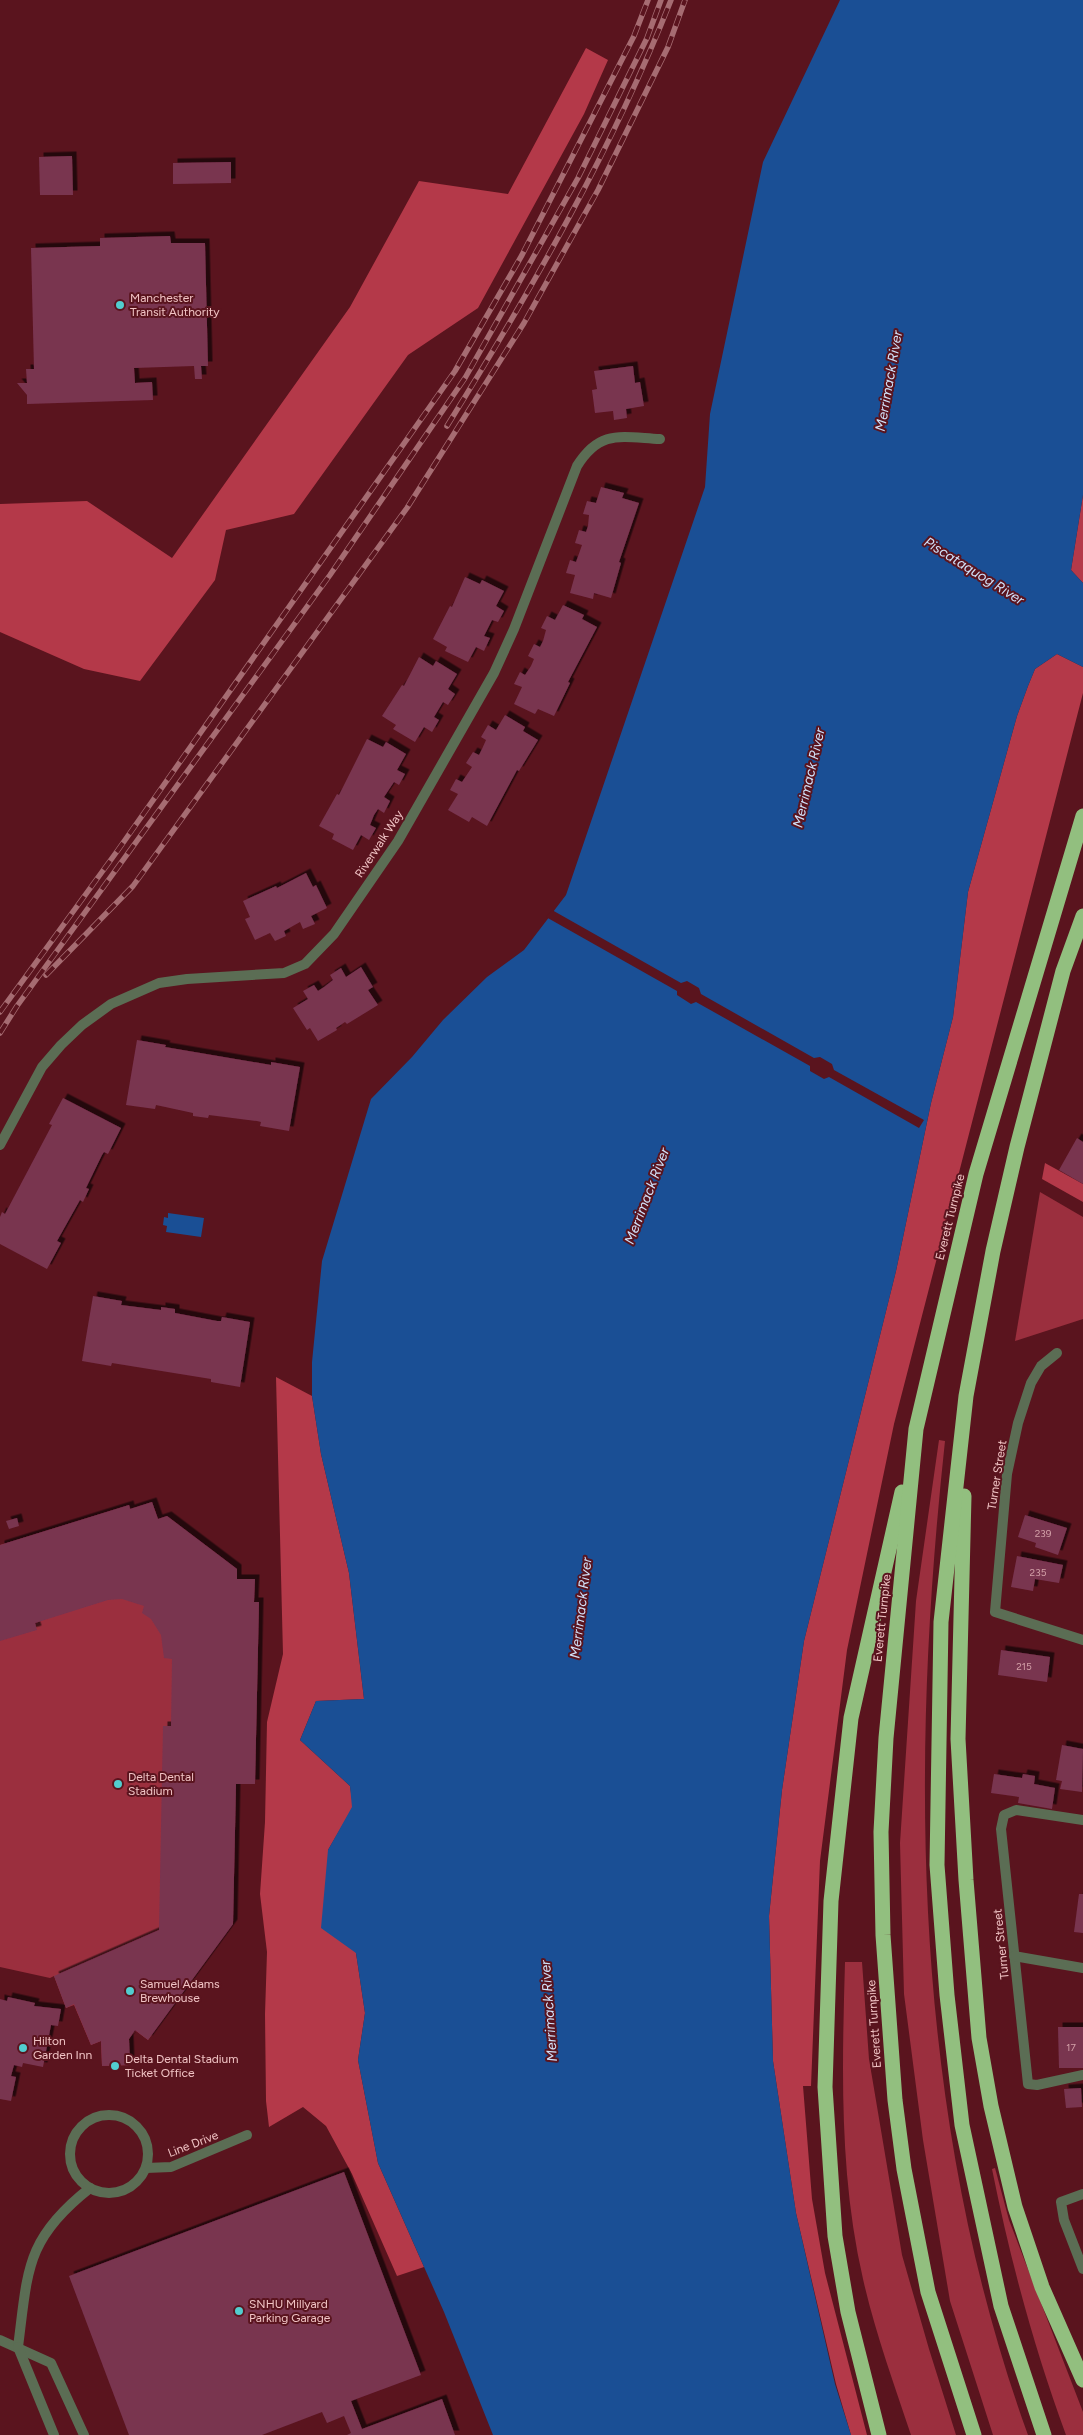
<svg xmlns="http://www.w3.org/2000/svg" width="1083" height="2435" font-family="Figtree,sans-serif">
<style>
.green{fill:#9b2f3e}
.forest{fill:#b43949}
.water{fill:#1a4f95}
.pier{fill:#5a141e}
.building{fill:#793450;filter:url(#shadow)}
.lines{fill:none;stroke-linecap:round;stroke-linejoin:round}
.street{stroke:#5b6d54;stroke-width:10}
.highway{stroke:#92bf7f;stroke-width:15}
.rail-casing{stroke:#a66c72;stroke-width:5.5}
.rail{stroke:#5a141e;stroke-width:4;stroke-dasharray:11;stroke-linecap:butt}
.poi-dot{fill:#52cdcf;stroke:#5a141e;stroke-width:2}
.labels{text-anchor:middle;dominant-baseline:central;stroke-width:4;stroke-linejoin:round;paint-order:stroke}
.number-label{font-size:10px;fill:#d3a0a8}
.poi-label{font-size:12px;fill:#f1c4c5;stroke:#5a141e;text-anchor:start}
.street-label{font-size:12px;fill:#f1c4c5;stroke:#5a141e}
.water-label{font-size:14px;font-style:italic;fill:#d2e3fb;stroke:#5a141e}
</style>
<defs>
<filter id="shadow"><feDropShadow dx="4.5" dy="-4.5" stdDeviation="0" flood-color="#0009"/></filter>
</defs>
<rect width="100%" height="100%" fill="#5a141e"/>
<g class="green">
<polygon points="1040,1192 1083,1217 1083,1319 1015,1341"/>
<path d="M939 1440 945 1441C909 1773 913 2118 1028 2435H993L950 2301 923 2140 904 1994 900 1843 916 1601Z"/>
<polygon points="152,1502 158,1519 167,1516 237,1569 237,1579 255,1579 254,1602 259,1602 255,1784 236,1784 233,1924 148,2040 136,2031 129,2039 130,2065 102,2066 101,2041 91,2045 74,2005 66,2008 54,1976 50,1978 0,1967 0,1545 129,1505 131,1509"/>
<path d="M845 1962H862L869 2059 902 2255 929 2349 956 2435H911C894 2384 875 2332 863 2279 839 2175 842 2068 845 1962Z"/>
<path d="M995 2168 1009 2220 1083 2412V2435H1066C1034 2348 1010 2259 992 2169Z"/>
</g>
<g class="forest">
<polygon points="586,48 608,60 584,114 478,308 408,355 294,514 226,530 215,580 140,681 84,669 0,632 0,504 87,501 172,558 350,307 419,181 508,194"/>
<polygon points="1083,495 1083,583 1071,570"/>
<polygon points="1057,654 1083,667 1083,693 894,1424 847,1650 820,1861 811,2086 803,2086 812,2199 825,2273 867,2435 851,2435 836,2384 796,2213 773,2061 769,1916 782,1790 804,1641 896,1271 931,1103 953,1017 968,892 1017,716 1028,686 1035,669"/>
<polygon points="1045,1163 1083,1184 1083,1202 1042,1179"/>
<polygon points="276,1377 312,1396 321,1454 349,1573 364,1699 316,1701 300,1740 350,1786 353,1807 328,1850 356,1953 365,2013 358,2060 378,2163 424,2267 397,2276 352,2174 326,2126 303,2107 269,2127 266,2101 265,2014 267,1952 260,1894 265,1822 267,1722 283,1654"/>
</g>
<g class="water">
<polygon points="840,0 1083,0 1083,495 1071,570 1083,583 1083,667 1057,654 1035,669 1028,686 1017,716 968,892 953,1017 931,1103 896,1271 804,1641 782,1790 769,1916 773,2061 796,2213 835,2384 851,2435 493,2435 444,2312 378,2163 358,2060 365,2013 356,1953 321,1928 328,1850 352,1807 350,1786 300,1740 316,1701 364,1699 349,1573 321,1454 312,1396 312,1362 322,1261 371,1099 412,1057 443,1020 487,977 524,950 566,895 705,487 710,414 763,162"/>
<polygon points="168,1213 204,1218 201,1237 166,1232 167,1226 163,1225 164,1217 168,1218"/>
</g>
<polygon class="pier" points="552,910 681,983 687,981 699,988 701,994 814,1058 820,1057 832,1064 834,1070 924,1120 919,1128 829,1077 824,1079 810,1071 810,1066 696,1002 691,1004 677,995 677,991 546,917"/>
<g class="building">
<polygon points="72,156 73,195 40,195 39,157"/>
<polygon points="231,162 231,183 173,184 173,163"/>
<polygon points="170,236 171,243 205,243 208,366 201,366 202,379 195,379 194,366 134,368 135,383 152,382 153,400 27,404 27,395 17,383 27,383 26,369 34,369 31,248 100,246 100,238"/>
<polygon points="633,366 635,383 640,382 644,406 626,409 627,418 614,420 613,411 595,413 592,390 597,389 594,371"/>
<polygon points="601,487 624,493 622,498 639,503 619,562 621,563 611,598 594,593 593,599 570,593 575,575 566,573 570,560 576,562 582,545 575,543 579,530 586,532 588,526 589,515 583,514 587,501 596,503"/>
<polygon points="465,577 480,584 482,580 504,591 496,606 504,611 498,622 492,620 484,636 490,638 484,651 476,647 468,662 445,651 447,647 433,639 450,606 452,607"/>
<polygon points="563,605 584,615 582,619 597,627 568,682 570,683 554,716 538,709 535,714 514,704 522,687 514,684 520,672 525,675 531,666 534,659 528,656 534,644 540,647 543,641 546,630 541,628 547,616 555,620"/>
<polygon points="419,657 433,666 436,661 457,674 448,689 455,694 448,705 443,702 434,717 439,720 432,732 424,727 415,742 393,729 396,725 382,716 402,685 404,686"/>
<polygon points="505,715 525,727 523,731 538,740 519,771 517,770 487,826 472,817 469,822 448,810 458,794 450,790 456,779 462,782 472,767 466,763 473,752 479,755 482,749 486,740 481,737 488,725 496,730"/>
<polygon points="367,739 383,747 386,742 406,754 397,770 405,774 399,785 394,782 384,797 390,801 384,813 378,809 374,815 370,825 376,828 369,840 361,835 353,850 332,839 334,834 319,826 337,794 339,795"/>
<polygon points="306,873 313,887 316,885 327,908 311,916 315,924 303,929 300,922 284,931 286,936 275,941 270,933 255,940 245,919 250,917 243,901 276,886 277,888"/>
<polygon points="361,967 373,987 368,990 378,1005 347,1024 345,1022 336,1028 337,1030 318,1041 310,1028 307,1030 293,1008 308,999 303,991 314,985 318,991 324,987 333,980 330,975 341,968 346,977"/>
<polygon points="137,1040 166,1045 165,1047 271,1065 271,1062 300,1067 289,1131 260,1126 261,1122 257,1121 209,1115 208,1118 193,1116 193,1113 156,1105 155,1109 126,1105"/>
<polygon points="63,1098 121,1128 108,1154 104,1152 102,1155 86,1188 89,1189 83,1202 80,1200 57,1241 61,1243 47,1269 0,1244 0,1217 2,1212 5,1214 52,1125 49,1124"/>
<polygon points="1077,1138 1083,1142 1083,1184 1059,1170"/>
<polygon points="93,1296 122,1301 121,1305 161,1310 161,1307 175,1309 175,1313 217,1321 221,1321 222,1317 250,1322 240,1387 211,1382 211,1379 112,1363 111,1366 82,1361"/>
<polygon points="152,1502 158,1519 167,1516 237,1569 237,1579 255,1579 254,1602 259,1602 255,1784 236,1784 233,1924 148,2040 135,2030 129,2039 130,2065 102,2066 101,2041 91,2045 74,2004 66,2008 54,1976 159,1930 163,1726 171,1726 172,1659 164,1658 161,1635 151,1619 142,1613 144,1606 122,1599 108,1600 35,1623 37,1630 0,1641 0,1545 129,1505 130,1509"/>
<polygon points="1025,1515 1067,1528 1058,1555 1035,1547 1036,1543 1018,1537"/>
<polygon points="17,1518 19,1526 9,1529 6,1521"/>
<polygon points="1017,1556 1063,1565 1059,1583 1035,1579 1033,1591 1011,1587"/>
<polygon points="1001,1650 1050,1657 1047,1682 998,1675"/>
<polygon points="1062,1745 1083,1749 1082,1792 1060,1789 1062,1781 1056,1780"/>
<polygon points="994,1774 1022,1778 1023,1774 1035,1776 1034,1784 1055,1788 1052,1809 1018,1803 1019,1797 991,1793"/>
<polygon points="1079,1894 1083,1894 1083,1933 1074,1932"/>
<polygon points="8,1997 35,2003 34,2006 61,2009 58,2026 51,2025 43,2067 23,2063 22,2067 14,2065 11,2076 16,2077 11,2101 0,2099 0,1999 7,2001"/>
<polygon points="1058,2027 1083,2027 1083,2068 1059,2068"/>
<polygon points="1081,2088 1082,2107 1066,2108 1064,2089"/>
<polygon points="344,2172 421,2375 351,2401 362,2429 442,2399 455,2435 347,2435 351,2433 344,2416 327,2423 322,2412 262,2435 129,2435 69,2276"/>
</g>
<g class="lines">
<g class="street">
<path d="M0 1145 42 1067 61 1045 82 1025 111 1004 159 983 187 979 284 973 305 964 334 934 398 841 494 673 514 629 577 466C600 429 621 437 660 439"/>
<polyline points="1057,1353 1041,1366 1031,1383 1018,1423 1007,1474 995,1612 1083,1640"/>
<polyline points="1083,1820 1016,1810 1004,1815 1001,1829 1028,2084 1037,2085 1083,2075"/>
<polyline points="1014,1956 1083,1968"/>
<circle cx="109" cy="2154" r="39"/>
<polyline points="146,2168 171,2167 247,2135"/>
<polyline points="1083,2194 1061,2202 1064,2220 1083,2269"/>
<polyline points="0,2340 51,2363 84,2435"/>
<path d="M18 2347C28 2270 25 2239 90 2188"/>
<polyline points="18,2347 54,2435"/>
</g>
<g class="highway">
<polyline points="964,1496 958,1739 966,1880 979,2038 991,2106 1015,2207 1042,2287 1083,2380"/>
<polyline points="879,2435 848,2312 835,2236 825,2087 831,1901 851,1718 902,1492"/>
<polyline points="974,2435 928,2292 904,2169 895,2100 883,1935 881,1832 886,1738 916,1429 976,1174 1083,816"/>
<polyline points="1044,2435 1001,2306 962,2125 947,1995 937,1865 941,1622 966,1396 993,1251 1017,1147 1063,971 1083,916"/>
</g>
<defs>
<g id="rail">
<path d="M447 426C532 289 612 150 671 0"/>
<polyline points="46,975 133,886 407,508 524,323 598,190 668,47 685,0"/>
<polyline points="0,1012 118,850 455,371 522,255 634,36 648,0"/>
<polyline points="0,1033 17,1006 330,575 465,378 578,178 647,38 661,0"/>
</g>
</defs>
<use href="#rail" class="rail-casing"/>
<use href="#rail" class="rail"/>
</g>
<g class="poi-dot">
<circle cx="120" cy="305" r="5"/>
<circle cx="118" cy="1784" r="5"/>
<circle cx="130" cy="1991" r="5"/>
<circle cx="23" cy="2048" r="5"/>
<circle cx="115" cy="2066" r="5"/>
<circle cx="239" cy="2311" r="5"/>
</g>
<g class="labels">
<g class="number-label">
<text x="1043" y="1533">239</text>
<text x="1038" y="1572">235</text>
<text x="1024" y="1666">215</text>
<text x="1071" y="2047">17</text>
</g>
<g class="poi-label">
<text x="130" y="298">Manchester<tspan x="130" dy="14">Transit Authority</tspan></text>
<text x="128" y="1777">Delta Dental<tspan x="128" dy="14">Stadium</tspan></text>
<text x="140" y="1984">Samuel Adams<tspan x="140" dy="14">Brewhouse</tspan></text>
<text x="33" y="2041">Hilton<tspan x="33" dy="14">Garden Inn</tspan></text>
<text x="125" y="2059">Delta Dental Stadium<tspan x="125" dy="14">Ticket Office</tspan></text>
<text x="249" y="2304">SNHU Millyard<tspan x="249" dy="14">Parking Garage</tspan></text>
</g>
<g class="street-label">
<text transform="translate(379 844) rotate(-57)">Riverwalk Way</text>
<text transform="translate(950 1217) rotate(-76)">Everett Turnpike</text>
<text transform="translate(997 1475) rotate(-81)">Turner Street</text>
<text transform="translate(882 1618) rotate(-84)">Everett Turnpike</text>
<text transform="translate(1001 1944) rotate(-96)">Turner Street</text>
<text transform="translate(874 2024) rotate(-94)">Everett Turnpike</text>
<text transform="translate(193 2144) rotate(-21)">Line Drive</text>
</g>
<g class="water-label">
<text transform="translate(889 381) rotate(-80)">Merrimack River</text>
<text transform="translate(974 571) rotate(32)">Piscataquog River</text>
<text transform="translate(809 778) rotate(-77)">Merrimack River</text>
<text transform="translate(647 1196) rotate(-69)">Merrimack River</text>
<text transform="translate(581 1608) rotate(-83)">Merrimack River</text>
<text transform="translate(549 2011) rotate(-94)">Merrimack River</text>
</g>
</g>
</svg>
